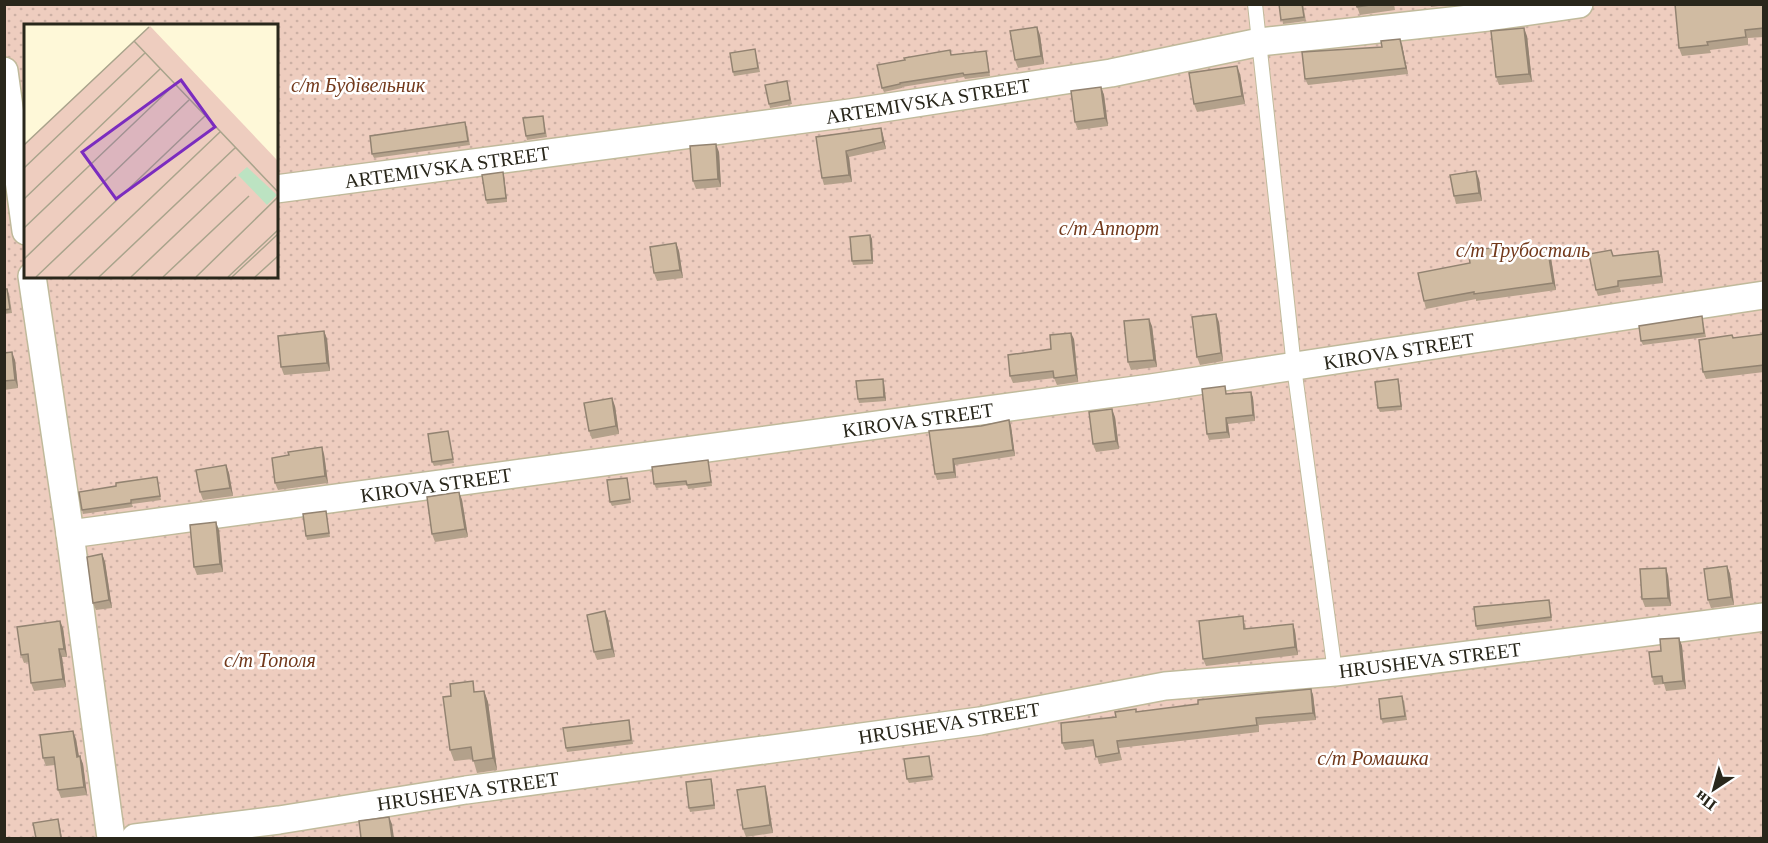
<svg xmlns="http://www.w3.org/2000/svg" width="1768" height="843" font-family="'Times New Roman',serif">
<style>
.park{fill:url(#park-dots);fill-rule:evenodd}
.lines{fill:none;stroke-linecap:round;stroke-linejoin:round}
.service-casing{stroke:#c0ba9b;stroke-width:16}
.minor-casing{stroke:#c0ba9b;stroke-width:30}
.service{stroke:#fff;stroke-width:14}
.minor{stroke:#fff;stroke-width:27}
.wall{fill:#b3a18b}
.shaded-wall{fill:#928371}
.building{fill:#d0bba2;stroke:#928371;stroke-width:1.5}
.labels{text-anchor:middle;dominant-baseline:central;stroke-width:5;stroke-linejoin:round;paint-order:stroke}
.park-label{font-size:20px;font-style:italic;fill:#72391b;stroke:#fff}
.street-label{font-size:20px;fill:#29271b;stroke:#fff}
.inset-road{fill:none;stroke:#a9a48c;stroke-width:1.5}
.view{fill:#7b2cbf;fill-opacity:0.15;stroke:#7b2cbf;stroke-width:3}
.inset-edge{fill:none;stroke:#29271b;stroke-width:3}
</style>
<defs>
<pattern id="park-dots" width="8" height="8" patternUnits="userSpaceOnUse" patternTransform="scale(1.5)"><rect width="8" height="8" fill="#eecdbf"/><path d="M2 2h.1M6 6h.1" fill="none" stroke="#ccb0a4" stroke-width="1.8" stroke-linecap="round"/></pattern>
</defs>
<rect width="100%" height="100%" fill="#fef8d8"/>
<path class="park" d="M5 5H1763V838H5ZM26 26H276V276H26Z"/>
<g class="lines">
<defs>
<polyline id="service" points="1255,4 1294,367 1335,672"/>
<g id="minor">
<polyline points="4,71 26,231"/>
<polyline points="276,189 850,113 1111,73 1260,42 1488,17 1579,4"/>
<polyline points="32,276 70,534 111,838"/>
<polyline points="70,534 1151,388 1764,295"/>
<polyline points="135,838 279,820 466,790 980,721 1165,686 1335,672 1764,617"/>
</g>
</defs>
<use href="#service" class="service-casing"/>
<use href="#minor" class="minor-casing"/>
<use href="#service" class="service"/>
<use href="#minor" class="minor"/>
</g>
<g class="wall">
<polygon points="1279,4 1303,4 1306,21 1283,24"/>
<polygon points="1356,4 1394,4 1395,10 1360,15"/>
<polygon points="1430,4 1455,4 1431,7"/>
<polygon points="1764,4 1764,37 1748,38 1748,45 1710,50 1711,53 1682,56 1679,48"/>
<polygon points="1040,35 1044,64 1018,68 1015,60"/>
<polygon points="1527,36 1532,82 1499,85 1496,77"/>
<polygon points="1402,45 1408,74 1308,85 1305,79"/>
<polygon points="755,49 760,72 734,76 733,72"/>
<polygon points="951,55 987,55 990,76 965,79 964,77 902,87 902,88 884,92 882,88"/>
<polygon points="1240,74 1245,104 1197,112 1194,104"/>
<polygon points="787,81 792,104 770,108 769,104"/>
<polygon points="1101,87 1104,95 1108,126 1078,130 1075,122"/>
<polygon points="543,116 547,137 527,140 526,136"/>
<polygon points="467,126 470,145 374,158 372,154"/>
<polygon points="881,128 883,135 886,149 849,157 852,182 824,185 822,178 816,137"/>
<polygon points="719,152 721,187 696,189 693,181"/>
<polygon points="503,172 504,176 507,202 487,204 486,200"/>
<polygon points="1479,179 1482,201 1456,204 1454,196"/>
<polygon points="870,235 872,239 873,264 853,265 852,261"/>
<polygon points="676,243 679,251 683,278 657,281 654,273"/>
<polygon points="1658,251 1660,257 1663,283 1620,288 1621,292 1598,296 1596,290 1614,256"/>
<polygon points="1501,254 1502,259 1551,258 1556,290 1476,301 1476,299 1426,309 1424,301 1470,263"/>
<polygon points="4,289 9,293 12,313 4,314"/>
<polygon points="1702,316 1706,337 1643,345 1641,341"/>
<polygon points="1219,322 1223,361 1200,365 1197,357"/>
<polygon points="1152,326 1157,367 1131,370 1128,362"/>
<polygon points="324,331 327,339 330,371 284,375 281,367"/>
<polygon points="1764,334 1764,372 1706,379 1703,372 1732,335 1734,338"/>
<polygon points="1074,339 1078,382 1057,385 1054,378 1013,383 1010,376 1051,349"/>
<polygon points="4,353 15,360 18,388 4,390"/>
<polygon points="883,379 884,383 886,401 859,403 858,399"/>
<polygon points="1399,383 1402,410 1380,412 1378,408"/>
<polygon points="1251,392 1253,398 1255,421 1228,424 1230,438 1209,440 1207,434 1227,394"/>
<polygon points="615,406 619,434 592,439 589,431"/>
<polygon points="1115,417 1119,449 1096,452 1093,444"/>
<polygon points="1009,420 1011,426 1015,456 955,465 956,478 937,480 935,474 981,426"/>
<polygon points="448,431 454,463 434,466 432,462"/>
<polygon points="324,454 328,483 278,490 275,483"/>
<polygon points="709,464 712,486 688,489 687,485 656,488 654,484"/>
<polygon points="226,465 229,473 233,496 203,500 200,492"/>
<polygon points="157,477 161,500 132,504 133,507 83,514 82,510 116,486"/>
<polygon points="628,482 631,503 612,506 610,502"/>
<polygon points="459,492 462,500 468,537 435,542 432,534"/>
<polygon points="326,511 330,537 307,540 306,536"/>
<polygon points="219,530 223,572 197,575 194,567"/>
<polygon points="102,554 105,562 112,608 96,610 93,603"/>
<polygon points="1727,566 1730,574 1734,605 1711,608 1708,600"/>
<polygon points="1668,575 1671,606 1645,607 1642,599"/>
<polygon points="1550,604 1552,621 1477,630 1476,626"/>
<polygon points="605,611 608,619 615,657 597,660 594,652"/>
<polygon points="1245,623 1246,629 1293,624 1295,631 1298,655 1206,666 1203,659"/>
<polygon points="63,628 67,657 62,657 66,687 34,691 31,683 29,662 24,663 21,655"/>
<polygon points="1679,638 1682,646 1686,689 1666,691 1664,684 1654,685 1652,677 1661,651"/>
<polygon points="1311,689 1313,695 1316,720 1259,725 1259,732 1119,748 1122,760 1099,764 1094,746 1065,750 1062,743 1116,717 1137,712"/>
<polygon points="484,691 488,702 497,770 477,773 473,759 454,761 450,750 477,692"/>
<polygon points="1404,700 1407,720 1383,723 1381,719"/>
<polygon points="629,720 630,724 633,744 567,752 566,748"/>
<polygon points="76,739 79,756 83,764 87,795 61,798 58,790 55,765 46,766 43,758"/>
<polygon points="929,756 933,780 909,783 907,779"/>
<polygon points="712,783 715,809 690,812 689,808"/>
<polygon points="767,794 773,833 746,837 743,829"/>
</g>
<g class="shaded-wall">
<polygon points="1037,27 1040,35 1044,64 1041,56"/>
<polygon points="1524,28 1527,36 1532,82 1529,74"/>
<polygon points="1400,39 1402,45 1408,74 1406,68"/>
<polygon points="1237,66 1240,74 1245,104 1242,96"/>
<polygon points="1101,87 1104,95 1108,126 1105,118"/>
<polygon points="881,128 883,135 886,149 883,142"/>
<polygon points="716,144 719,152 721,187 718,179"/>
<polygon points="846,151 849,157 852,182 849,175"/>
<polygon points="1476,171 1479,179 1482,201 1479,193"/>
<polygon points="503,172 504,176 507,202 506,198"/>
<polygon points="870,235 872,239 873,264 872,260"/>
<polygon points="676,243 679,251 683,278 680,270"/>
<polygon points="1548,251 1551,258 1556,290 1553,283"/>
<polygon points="1658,251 1660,257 1663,283 1661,276"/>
<polygon points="1216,314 1219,322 1223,361 1221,353"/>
<polygon points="1149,319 1152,326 1157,367 1154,360"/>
<polygon points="324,331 327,339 330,371 327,363"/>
<polygon points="1071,333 1074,339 1078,382 1076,375"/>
<polygon points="12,352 15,360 18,388 15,380"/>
<polygon points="883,379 884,383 886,401 884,397"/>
<polygon points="1398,379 1399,383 1402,410 1401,406"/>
<polygon points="1251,392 1253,398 1255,421 1253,415"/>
<polygon points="612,398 615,406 619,434 616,426"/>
<polygon points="1112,409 1115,417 1119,449 1116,441"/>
<polygon points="1226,418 1228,424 1230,438 1227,432"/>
<polygon points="1009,420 1011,426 1015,456 1013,450"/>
<polygon points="322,447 324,454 328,483 325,476"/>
<polygon points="953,459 955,465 956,478 954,472"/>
<polygon points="226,465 229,473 233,496 230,488"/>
<polygon points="459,492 462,500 468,537 465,529"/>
<polygon points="216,522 219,530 223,572 220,564"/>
<polygon points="102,554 105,562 112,608 109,600"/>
<polygon points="1727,566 1730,574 1734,605 1731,597"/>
<polygon points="1666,568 1668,575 1671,606 1668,598"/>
<polygon points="605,611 608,619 615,657 612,649"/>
<polygon points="60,621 63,628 67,657 64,649"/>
<polygon points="1293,624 1295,631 1298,655 1295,647"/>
<polygon points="1679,638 1682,646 1686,689 1683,681"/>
<polygon points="59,649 62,657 66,687 63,679"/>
<polygon points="1311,689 1313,695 1316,720 1313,713"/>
<polygon points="484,691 488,702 497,770 493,758"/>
<polygon points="73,731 76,739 80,764 77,757"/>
<polygon points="80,756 83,764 87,795 84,787"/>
<polygon points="711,779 712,783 715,809 714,805"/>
<polygon points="765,786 767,794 773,833 770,825"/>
<polygon points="389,817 392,824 394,838 392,838"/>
<polygon points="58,819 60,827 62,838 61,838"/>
</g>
<g class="building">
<polygon points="1279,4 1302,4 1304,17 1281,20"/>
<polygon points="1356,4 1377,4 1357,7"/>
<polygon points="1675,4 1764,4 1764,28 1745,30 1746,37 1707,42 1708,45 1679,48"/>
<polygon points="1037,27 1041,56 1015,60 1010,31"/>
<polygon points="1524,28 1529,74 1496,77 1491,31"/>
<polygon points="1400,39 1406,68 1305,79 1302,52 1382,47 1381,41"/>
<polygon points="755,49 758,68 733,72 730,53"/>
<polygon points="950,50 951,55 986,51 989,72 964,75 963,73 900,83 900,84 882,88 877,65 905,60 904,58"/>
<polygon points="1237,66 1242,96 1194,104 1189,73"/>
<polygon points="787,81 790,100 769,104 765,85"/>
<polygon points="1101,87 1105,118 1075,122 1071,91"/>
<polygon points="543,116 545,133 526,136 523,118"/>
<polygon points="465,122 468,141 372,154 370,136"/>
<polygon points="881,128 883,142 846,151 849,175 822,178 816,137"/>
<polygon points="716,144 718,179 693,181 690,146"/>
<polygon points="1476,171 1479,193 1454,196 1450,175"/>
<polygon points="503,172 506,198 486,200 482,175"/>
<polygon points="870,235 872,260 852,261 850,237"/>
<polygon points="676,243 680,270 654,273 650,247"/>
<polygon points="1499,247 1500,259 1548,251 1553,283 1474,294 1474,292 1424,301 1418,273 1470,263 1468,251"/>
<polygon points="1611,250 1613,256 1658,251 1661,276 1618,281 1618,286 1596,290 1589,254"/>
<polygon points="4,289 7,289 10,309 4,310"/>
<polygon points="1216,314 1221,353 1197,357 1192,317"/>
<polygon points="1702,316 1704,333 1641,341 1639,326"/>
<polygon points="1149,319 1154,360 1128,362 1124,321"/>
<polygon points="324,331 327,363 281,367 278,336"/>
<polygon points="1071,333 1076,375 1054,378 1053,371 1010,376 1008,355 1051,349 1050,335"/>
<polygon points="1764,334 1764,365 1703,372 1699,340 1732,335 1733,338"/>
<polygon points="12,352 15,380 4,381 4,353"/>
<polygon points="883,379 884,397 858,399 856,381"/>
<polygon points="1398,379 1401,406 1378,408 1375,382"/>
<polygon points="1225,386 1226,394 1251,392 1253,415 1226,418 1227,432 1207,434 1202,389"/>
<polygon points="612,398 616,426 589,431 584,403"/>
<polygon points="1112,409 1116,441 1093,444 1089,412"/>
<polygon points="1009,420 1013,450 953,459 954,472 935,474 929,431 981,426"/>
<polygon points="448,431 453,459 432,462 428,434"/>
<polygon points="322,447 325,476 275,483 272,458 289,455 288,452"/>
<polygon points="708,460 711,482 687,485 686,481 654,484 652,467"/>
<polygon points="226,465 230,488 200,492 196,470"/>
<polygon points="157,477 160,496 131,500 131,503 82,510 79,492 116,486 116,483"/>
<polygon points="627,478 630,499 610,502 607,480"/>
<polygon points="459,492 465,529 432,534 427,497"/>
<polygon points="326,511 329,533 306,536 303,514"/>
<polygon points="216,522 220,564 194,567 190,525"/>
<polygon points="102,554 109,600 93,603 87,557"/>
<polygon points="1727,566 1731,597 1708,600 1704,569"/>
<polygon points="1666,568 1668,598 1642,599 1640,569"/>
<polygon points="1549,600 1551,617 1476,626 1474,607"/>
<polygon points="605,611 612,649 594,652 587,615"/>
<polygon points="1243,616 1244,629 1293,624 1295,647 1203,659 1199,621"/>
<polygon points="60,621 64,649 59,649 63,679 31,683 28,654 21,655 17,627"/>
<polygon points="1679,638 1683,681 1663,683 1662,676 1652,677 1649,652 1661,651 1660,639"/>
<polygon points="473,681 474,692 484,691 493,758 473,761 471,747 450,750 443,697 451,696 450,684"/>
<polygon points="1311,689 1313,713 1256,718 1257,725 1117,741 1119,753 1096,757 1093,740 1062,743 1061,723 1116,717 1115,712 1136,709 1136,712 1198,704 1198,700"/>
<polygon points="1402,696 1405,716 1381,719 1379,699"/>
<polygon points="629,720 631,740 566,748 563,728"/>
<polygon points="73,731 77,757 80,756 84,787 58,790 54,757 43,758 40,735"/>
<polygon points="929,756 932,776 907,779 904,759"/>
<polygon points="711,779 714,805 689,808 686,782"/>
<polygon points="765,786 770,825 743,829 737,790"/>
<polygon points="389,817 392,838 361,838 359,821"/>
<polygon points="58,819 61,838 36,838 33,823"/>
</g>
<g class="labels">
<g class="park-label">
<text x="358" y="85">с/т Будівельник</text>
<text x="1109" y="228">с/т Аппорт</text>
<text x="1523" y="250">с/т Трубосталь</text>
<text x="270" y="660">с/т Тополя</text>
<text x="1373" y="758">с/т Ромашка</text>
</g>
<g class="street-label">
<text transform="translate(928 101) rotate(-9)">ARTEMIVSKA STREET</text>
<text transform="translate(447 167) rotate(-8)">ARTEMIVSKA STREET</text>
<text transform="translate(1399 351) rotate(-9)">KIROVA STREET</text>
<text transform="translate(918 420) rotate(-8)">KIROVA STREET</text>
<text transform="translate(436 485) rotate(-8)">KIROVA STREET</text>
<text transform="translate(1430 660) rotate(-7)">HRUSHEVA STREET</text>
<text transform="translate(949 723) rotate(-9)">HRUSHEVA STREET</text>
<text transform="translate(468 791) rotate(-8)">HRUSHEVA STREET</text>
</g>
</g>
<g transform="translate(24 24)">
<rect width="254" height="254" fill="#fef8d8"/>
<path d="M126 2 253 136V253H0V120Z" fill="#eecdbf"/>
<path d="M223 143 253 171 243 181 214 151Z" fill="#bce3c2"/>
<path class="inset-road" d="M110 17 254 168M0 121 125 3M0 144 121 29M0 175 136 45M0 204 151 60M0 235 165 76M12 253 181 92M44 253 196 108M75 253 211 124M107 253 212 153M139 253 225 172M172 253 254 173M204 253 254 206M208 253 254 210M231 253 254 232"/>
<path class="view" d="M157 56 191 103 92 175 58 128Z"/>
<rect width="254" height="254" class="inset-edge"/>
</g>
<rect width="1768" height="843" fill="none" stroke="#29271b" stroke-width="12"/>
<g transform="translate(1714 789) rotate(216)" stroke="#ffffff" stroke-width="4.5" paint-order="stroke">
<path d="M0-4.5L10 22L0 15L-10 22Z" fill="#29271b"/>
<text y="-9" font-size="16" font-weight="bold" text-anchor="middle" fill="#29271b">Пн</text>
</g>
</svg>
